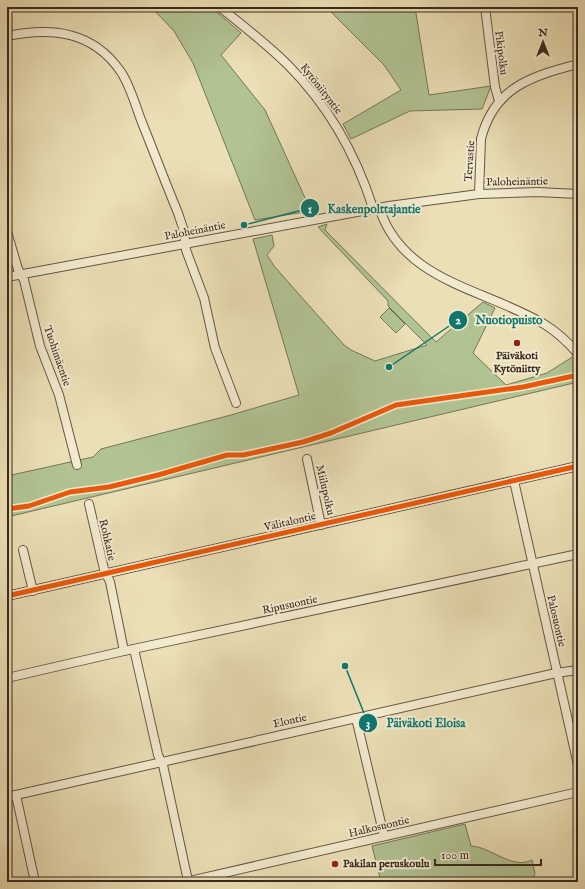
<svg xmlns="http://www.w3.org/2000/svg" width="585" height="889" font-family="'IM FELL English',serif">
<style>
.green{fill:#b1c393;stroke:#757659}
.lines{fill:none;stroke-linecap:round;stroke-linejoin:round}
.minor-casing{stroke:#665644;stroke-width:10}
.minor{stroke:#f2eacf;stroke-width:8}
.cycleway-casing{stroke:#f2eacf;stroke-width:8}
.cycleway{stroke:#e8590c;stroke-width:5}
.poi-dot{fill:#8f2418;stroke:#f2eacf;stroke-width:1.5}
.labels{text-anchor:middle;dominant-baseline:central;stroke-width:4;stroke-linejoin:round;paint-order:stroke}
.street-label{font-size:11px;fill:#39291f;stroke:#f2eacf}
.poi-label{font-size:11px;font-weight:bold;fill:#39291f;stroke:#f2eacf}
.leader{fill:none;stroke:#0f766e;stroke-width:1.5}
.callout-dot{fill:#0f766e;stroke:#f2eacf;stroke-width:1.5}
.mark-label{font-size:12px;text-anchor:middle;font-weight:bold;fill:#fff}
.callout-label{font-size:12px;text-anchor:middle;font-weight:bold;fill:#0f766e;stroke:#f2eacf;stroke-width:4;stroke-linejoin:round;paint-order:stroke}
</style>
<rect width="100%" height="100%" fill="#ebdfb5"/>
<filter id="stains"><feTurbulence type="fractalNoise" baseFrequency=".005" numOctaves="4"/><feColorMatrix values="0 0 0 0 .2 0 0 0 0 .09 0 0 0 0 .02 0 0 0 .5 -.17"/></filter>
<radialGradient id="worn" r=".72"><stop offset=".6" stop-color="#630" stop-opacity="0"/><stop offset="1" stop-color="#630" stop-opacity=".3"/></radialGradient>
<g class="green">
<polygon points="151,7 211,7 241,33 221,55 265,110 311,211 255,220 193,63 174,31"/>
<polygon points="326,7 415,7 429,95 491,86 482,109 410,111 351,139 343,124 401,90 384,65"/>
<polygon points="327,224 325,230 436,342 483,302 495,308 473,353 506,385 547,373 574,356 578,360 578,382 7,517 7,476 93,457 101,449 231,415 299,395 253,239 272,235 274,246 267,255 274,266 344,345 351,350 375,361 427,345 388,306 388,301 318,227"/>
<polygon points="389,308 405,324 396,333 380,317"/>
<path d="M465 824 471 846C492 847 511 870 532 860L535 874 532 880 525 882H381L372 846Z"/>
</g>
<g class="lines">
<defs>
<g id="minor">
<path d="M220 7C243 26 267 44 288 65 328 105 356 155 373 208"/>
<polyline points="485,7 495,87 499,101"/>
<path d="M7 36C52 27 93 31 121 72 131 87 136 108 143 125 155 155 166 184 178 213L184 231 186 250 204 298 215 348 236 403"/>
<path d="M479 194 481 139C494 87 532 76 578 64"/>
<path d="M379 207C402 282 486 289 544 324 557 332 568 342 578 354"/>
<polyline points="7,232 18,269 24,280 40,346 59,395 77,465"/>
<polyline points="7,277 389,206 479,194 537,192 578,194"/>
<polyline points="307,459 321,525"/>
<polyline points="514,481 578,765"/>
<polyline points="89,504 104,569 110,582 124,651"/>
<polyline points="23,550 33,591"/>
<polyline points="7,596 578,466"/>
<polyline points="134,649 158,755 163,765 188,881"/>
<polyline points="7,678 124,651 578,554"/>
<polyline points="356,718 384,836"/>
<polyline points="16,795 35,882"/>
<polyline points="7,797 556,673 578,670"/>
<polyline points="185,882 578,792"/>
</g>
</defs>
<use href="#minor" class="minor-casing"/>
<use href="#minor" class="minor"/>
<defs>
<g id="cycleway">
<polyline points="7,509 29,506 70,492 109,487 158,475 227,455 243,455 303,442 331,433 396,405 523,387 578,375"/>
<polyline points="7,596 578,466"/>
</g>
</defs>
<use href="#cycleway" class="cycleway-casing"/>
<use href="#cycleway" class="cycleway"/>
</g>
<g class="poi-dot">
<circle cx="517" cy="343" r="4"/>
<circle cx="335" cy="864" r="4"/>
</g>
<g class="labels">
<g class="street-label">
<text transform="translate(501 53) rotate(83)">Pikipolku</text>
<text transform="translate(321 89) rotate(52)">Kytöniityntie</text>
<text transform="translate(470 161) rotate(-86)">Tervastie</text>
<text transform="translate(517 182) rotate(-1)">Paloheinäntie</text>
<text transform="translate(195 231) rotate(-11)">Paloheinäntie</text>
<text transform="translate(57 356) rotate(71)">Tuohimäentie</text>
<text transform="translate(325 490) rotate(77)">Miilupolku</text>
<text transform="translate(290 522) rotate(-13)">Välitalontie</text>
<text transform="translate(107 540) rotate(77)">Rohkatie</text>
<text transform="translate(290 605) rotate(-12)">Ripusuontie</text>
<text transform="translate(556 621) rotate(77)">Palosuontie</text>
<text transform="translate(290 721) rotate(-12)">Elontie</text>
<text transform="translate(379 827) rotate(-13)">Halkosuontie</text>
</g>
<g class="poi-label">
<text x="517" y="356">Päiväkoti<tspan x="517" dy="13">Kytöniitty</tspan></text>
<text x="343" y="864" text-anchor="start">Pakilan peruskoulu</text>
</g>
</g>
<path class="leader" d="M244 225L310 208M389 367L458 320M345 666L368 723"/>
<g class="callout-dot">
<circle cx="244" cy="225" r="4"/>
<circle cx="389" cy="367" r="4"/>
<circle cx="345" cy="666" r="4"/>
<circle cx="310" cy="208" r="10"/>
<circle cx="458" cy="320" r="10"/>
<circle cx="368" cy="723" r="10"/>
</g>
<g class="mark-label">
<text x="310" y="213">1</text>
<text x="458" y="324">2</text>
<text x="368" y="727">3</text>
</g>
<g class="callout-label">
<text x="374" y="213">Kaskenpolttajantie</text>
<text x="509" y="324">Nuotiopuisto</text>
<text x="426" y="727">Päiväkoti Eloisa</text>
</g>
<rect width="585" height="889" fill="none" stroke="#ebdfb5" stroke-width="24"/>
<rect x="8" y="8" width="569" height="873" fill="none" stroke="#39291f" stroke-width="2"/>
<rect x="12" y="12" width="561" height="865" fill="none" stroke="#39291f"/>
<g transform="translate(543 42)" stroke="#f2eacf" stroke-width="3" paint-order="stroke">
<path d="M0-3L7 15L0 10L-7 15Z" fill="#39291f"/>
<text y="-6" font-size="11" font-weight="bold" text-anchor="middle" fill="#39291f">N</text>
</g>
<path d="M435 859v6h106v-6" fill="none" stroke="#39291f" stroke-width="2"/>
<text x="441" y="859" font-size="12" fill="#39291f" stroke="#f2eacf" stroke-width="3" paint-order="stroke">100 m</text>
<rect width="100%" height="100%" filter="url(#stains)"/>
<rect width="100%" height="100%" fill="url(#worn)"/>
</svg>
